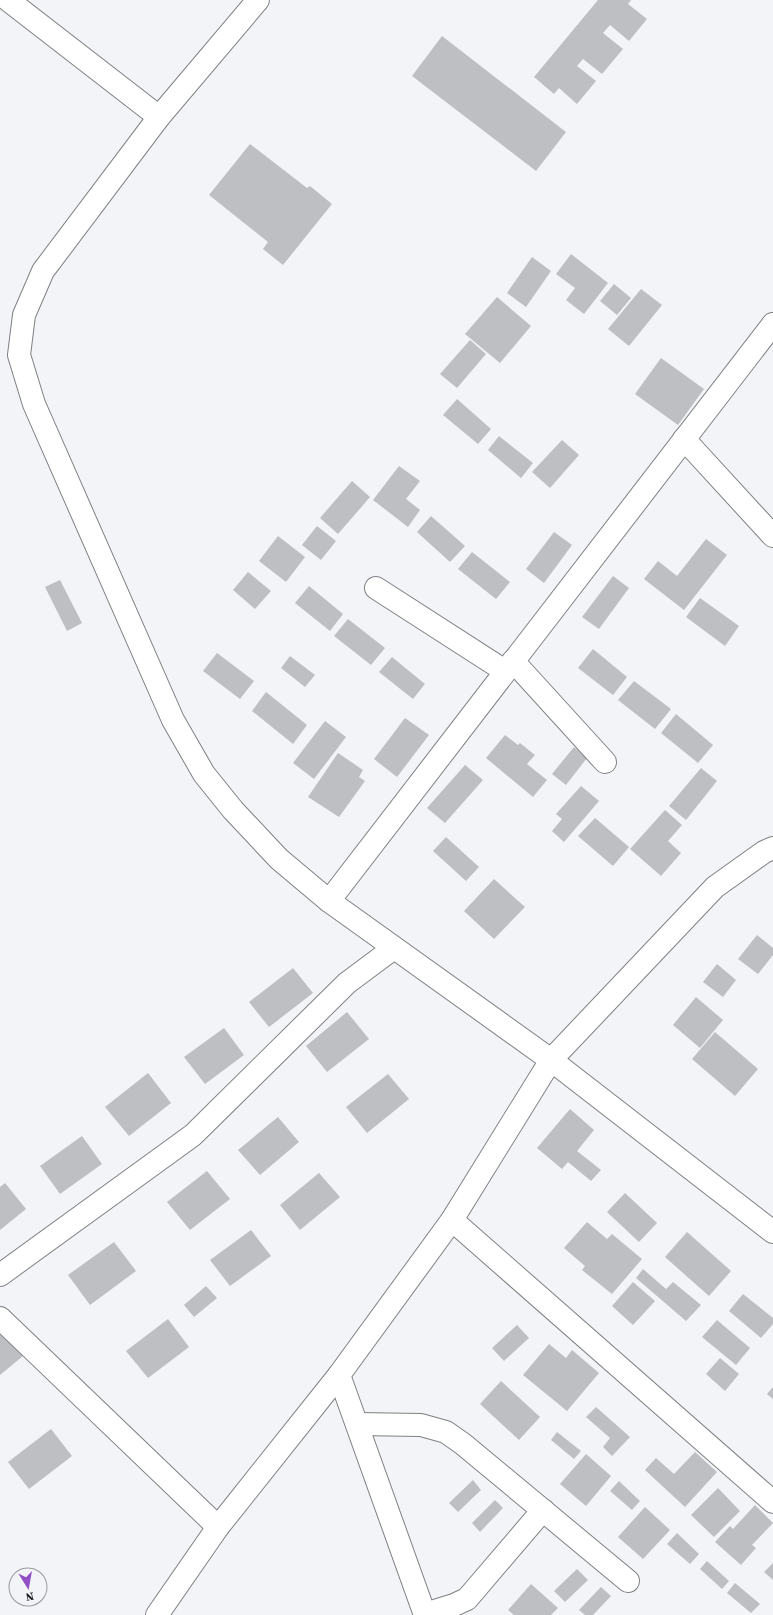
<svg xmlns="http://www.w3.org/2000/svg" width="773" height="1615" font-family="'Source Serif 4',serif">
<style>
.building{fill:#bdbfc3}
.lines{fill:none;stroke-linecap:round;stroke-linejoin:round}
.street-casing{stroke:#7e8083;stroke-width:24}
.street{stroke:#fff;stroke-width:22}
</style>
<rect width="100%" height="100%" fill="#f3f4f8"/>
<g class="building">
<polygon points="598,0 631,0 628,4 647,19 629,41 610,25 603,33 623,49 602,74 583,59 577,66 596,81 577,104 559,88 554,94 534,77"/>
<polygon points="442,36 566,132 536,171 412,76"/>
<polygon points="250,144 307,188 310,186 332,204 283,265 263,249 268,242 209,195"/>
<polygon points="571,254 608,283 584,314 566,300 575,288 556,274"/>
<polygon points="532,257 551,271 526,307 507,293"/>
<polygon points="614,284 631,298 617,315 600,301"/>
<polygon points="641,289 662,305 629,346 608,329"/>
<polygon points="497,297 531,326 500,363 465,334"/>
<polygon points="470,340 486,354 457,388 440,374"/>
<polygon points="661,358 704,389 678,425 635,394"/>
<polygon points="457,399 491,429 478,444 443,415"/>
<polygon points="499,436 533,463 521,478 488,450"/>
<polygon points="562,440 579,455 550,488 532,472"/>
<polygon points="399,466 420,481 406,499 420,510 408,527 373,500"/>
<polygon points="352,481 370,497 338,534 320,518"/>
<polygon points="431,516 465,546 450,562 417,532"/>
<polygon points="317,526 336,541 321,560 302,545"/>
<polygon points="554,532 572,545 544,583 526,569"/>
<polygon points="278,536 305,557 286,582 259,561"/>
<polygon points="706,539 727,555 684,610 644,579 658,561 677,576"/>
<polygon points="472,552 510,582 496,599 458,569"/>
<polygon points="248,572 271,591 255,609 233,590"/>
<polygon points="613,576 629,588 599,629 582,617"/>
<polygon points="60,580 82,623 67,631 45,587"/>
<polygon points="309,586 343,614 330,631 295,603"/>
<polygon points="700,598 739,626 725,646 686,617"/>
<polygon points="348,619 385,648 371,665 334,636"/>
<polygon points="593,649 627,677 613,695 578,668"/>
<polygon points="217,653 254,681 240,699 203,671"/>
<polygon points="290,656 315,675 305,687 281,668"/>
<polygon points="392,657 425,684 413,699 379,672"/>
<polygon points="634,681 671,709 655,729 618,700"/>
<polygon points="266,692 307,725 293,744 252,711"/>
<polygon points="676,714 713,745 698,763 661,733"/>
<polygon points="405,718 429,735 397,777 374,759"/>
<polygon points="325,721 346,737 314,779 293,763"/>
<polygon points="505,735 518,745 520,743 535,755 527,764 547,780 533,797 486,758"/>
<polygon points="574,747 587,758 566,785 552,774"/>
<polygon points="338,753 363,770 359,777 365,781 339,817 308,797"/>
<polygon points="465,765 483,780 445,823 427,808"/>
<polygon points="701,768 717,781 686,820 669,806"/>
<polygon points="581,786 599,801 564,842 552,831 562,819 556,814"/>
<polygon points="665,810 682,825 668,841 681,853 661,876 630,849"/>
<polygon points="595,818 629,847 613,866 578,836"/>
<polygon points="446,837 479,867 466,881 433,851"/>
<polygon points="494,879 525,907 494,939 464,911"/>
<polygon points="757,935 773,948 773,955 758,974 738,959"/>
<polygon points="717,964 736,980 723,997 703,982"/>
<polygon points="293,968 313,993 269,1027 249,1002"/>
<polygon points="696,997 723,1020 700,1048 673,1025"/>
<polygon points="347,1012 369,1039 327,1072 306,1046"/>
<polygon points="224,1028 244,1055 205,1084 184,1057"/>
<polygon points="715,1032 758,1069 735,1096 692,1059"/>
<polygon points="148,1073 171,1103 129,1136 105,1107"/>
<polygon points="388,1074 409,1099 367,1133 346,1107"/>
<polygon points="570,1109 594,1130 577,1151 601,1170 591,1181 568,1162 562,1169 537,1148"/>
<polygon points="278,1117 299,1142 260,1175 238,1150"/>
<polygon points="82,1136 102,1164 60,1194 40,1166"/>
<polygon points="207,1171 230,1199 190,1230 167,1202"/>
<polygon points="319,1173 340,1197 300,1230 280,1205"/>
<polygon points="5,1183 26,1209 0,1230 0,1187"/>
<polygon points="625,1193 657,1223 639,1242 607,1212"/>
<polygon points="587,1222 607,1239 612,1234 642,1259 612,1294 582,1270 585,1266 564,1248"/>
<polygon points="251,1230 271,1256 230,1286 210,1260"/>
<polygon points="687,1232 731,1271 709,1296 665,1257"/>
<polygon points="114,1242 136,1271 90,1305 68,1275"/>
<polygon points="643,1269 666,1289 673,1282 701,1305 686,1321 636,1278"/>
<polygon points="633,1282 655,1301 633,1325 612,1306"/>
<polygon points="206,1286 217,1298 194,1317 184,1305"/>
<polygon points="743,1294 773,1318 773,1324 761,1338 729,1311"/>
<polygon points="168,1319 189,1347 148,1378 126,1351"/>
<polygon points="717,1320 750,1348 736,1365 702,1337"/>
<polygon points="517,1325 529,1338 504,1361 492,1348"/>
<polygon points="0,1328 23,1356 0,1375"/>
<polygon points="549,1344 566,1358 572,1350 599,1373 567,1411 523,1375"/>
<polygon points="720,1358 739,1374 725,1391 706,1374"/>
<polygon points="501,1381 540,1417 519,1440 480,1404"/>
<polygon points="773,1387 773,1399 767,1394"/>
<polygon points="596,1407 630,1437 612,1456 603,1447 610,1438 586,1417"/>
<polygon points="51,1429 72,1456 29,1489 8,1462"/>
<polygon points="557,1432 581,1451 574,1459 551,1440"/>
<polygon points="695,1452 717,1472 685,1507 645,1470 656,1458 674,1474"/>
<polygon points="586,1454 611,1476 586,1506 560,1484"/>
<polygon points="473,1480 481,1490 458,1512 449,1503"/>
<polygon points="619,1481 640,1501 632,1510 610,1491"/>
<polygon points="718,1488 740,1511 714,1537 691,1515"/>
<polygon points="495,1500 503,1508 480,1532 472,1523"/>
<polygon points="755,1505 773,1523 752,1545 756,1548 741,1565 715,1542 730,1526 733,1529"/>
<polygon points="645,1507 670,1530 643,1559 618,1537"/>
<polygon points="677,1533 699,1554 690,1564 667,1544"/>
<polygon points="707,1561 729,1581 722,1589 700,1569"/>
<polygon points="773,1563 773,1580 764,1572"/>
<polygon points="577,1569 588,1580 565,1602 554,1591"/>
<polygon points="735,1583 760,1604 751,1613 727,1593"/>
<polygon points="531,1584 558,1608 551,1615 514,1615 508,1610"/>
<polygon points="601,1587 611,1596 593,1615 585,1615 579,1610"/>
</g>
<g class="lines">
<defs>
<g id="street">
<polyline points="8,0 159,117"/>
<polyline points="258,0 159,117 43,271 24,315 19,355 34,404 173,720 204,774 233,810 279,859 329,901 551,1060 773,1232"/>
<polyline points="684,439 773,536"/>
<polyline points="376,588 505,671"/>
<polyline points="513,661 605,762"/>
<polyline points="329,901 773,324"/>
<polyline points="452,1220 773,1502"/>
<polyline points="0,1275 193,1135 347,983 394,948"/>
<polyline points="0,1318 218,1527"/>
<polyline points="339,1375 425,1615"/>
<polyline points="357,1424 421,1425 446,1432 463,1444 628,1581"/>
<polyline points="425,1614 454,1605 467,1599 543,1510"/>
<polyline points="157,1615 218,1527 339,1375 452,1220 551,1060 715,887 764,852 773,848"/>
</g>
</defs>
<use href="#street" class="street-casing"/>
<use href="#street" class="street"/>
</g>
<g transform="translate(28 1587) rotate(169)"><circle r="19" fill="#f3f4f8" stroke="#9a9b9e"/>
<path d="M0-3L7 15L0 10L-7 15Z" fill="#9250c5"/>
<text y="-6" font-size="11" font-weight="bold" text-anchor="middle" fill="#151617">N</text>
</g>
</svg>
